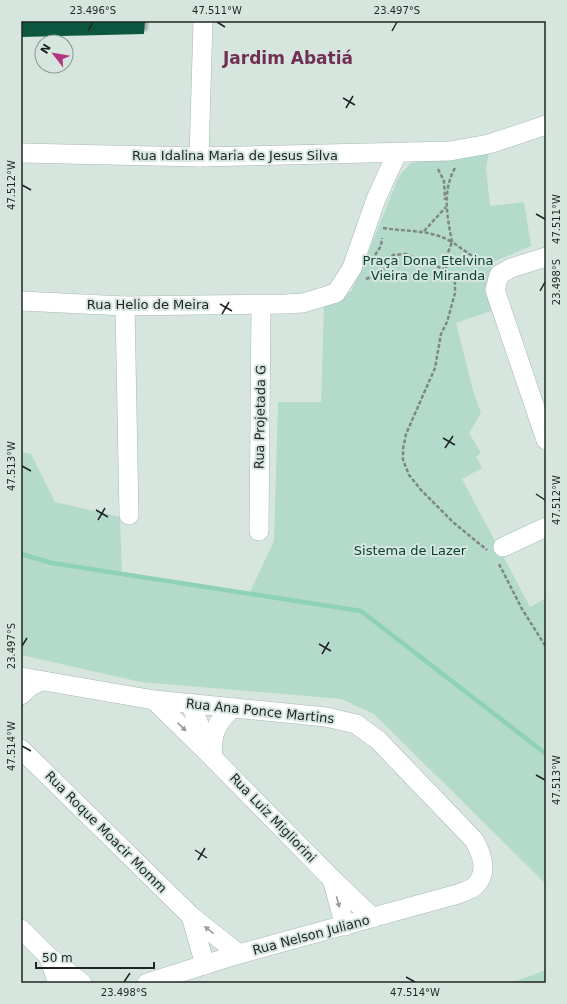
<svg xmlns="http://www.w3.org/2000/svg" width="567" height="1004" font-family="'DejaVu Sans',sans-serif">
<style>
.green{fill:#b3daca}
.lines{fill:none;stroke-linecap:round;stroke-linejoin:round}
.stream{stroke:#8fd1b7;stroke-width:4.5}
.building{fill:#0e5641;filter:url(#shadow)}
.minor-casing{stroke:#a8b7b0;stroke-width:20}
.path{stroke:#7e8984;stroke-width:2.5;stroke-dasharray:4 2;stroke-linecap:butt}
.minor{stroke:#fff;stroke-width:19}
.oneway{fill:#9a9d9c}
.ticks{fill:none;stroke:#1f2522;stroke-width:1.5}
.labels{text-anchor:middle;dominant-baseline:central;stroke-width:4;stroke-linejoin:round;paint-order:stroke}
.street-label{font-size:13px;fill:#1f2522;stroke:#d6e6df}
.park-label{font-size:13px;fill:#0a4333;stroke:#d6e6df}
.district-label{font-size:17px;font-weight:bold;fill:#703054;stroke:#d6e6df}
.neatline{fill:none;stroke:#1f2522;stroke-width:1.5}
.ticks-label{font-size:10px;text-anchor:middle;fill:#1f2522}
</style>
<defs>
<filter id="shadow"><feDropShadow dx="3.5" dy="-3.5" stdDeviation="1" flood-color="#0004"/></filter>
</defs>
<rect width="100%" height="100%" fill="#d6e6df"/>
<g class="green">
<polygon points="489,152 486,168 490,206 524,202 531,246 493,262 487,286 491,311 456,323 474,394 481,413 469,433 481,453 476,456 482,468 462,479 530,607 546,598 546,884 374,714 341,699 141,682 21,655 21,452 31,454 55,502 120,517 122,574 249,594 274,541 278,402 321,402 324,306 340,301 352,290 364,263 399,176 411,163"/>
<polygon points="546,970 546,983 510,983"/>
</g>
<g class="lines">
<polyline class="stream" points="21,554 52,563 361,611 546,754"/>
</g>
<polygon class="building" points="21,21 145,21 144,34 21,37"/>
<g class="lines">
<defs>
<g id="minor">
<polyline points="21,153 199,157 450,151 489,144 546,125"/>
<polyline points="199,157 203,21"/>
<polyline points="546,257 511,268 499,275 495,290 546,440"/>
<polyline points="21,301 125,306 285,304 303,303 336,293 352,268 376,199 397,153"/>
<polyline points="125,306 129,515"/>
<polyline points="259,531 261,304"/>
<polyline points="503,547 546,527"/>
<path d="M21 677 154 700 326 717 356 724 378 740 474 840C482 854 489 872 475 886 471 890 463 892 458 894L239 954 147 983"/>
<polyline points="21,695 31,686 41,681"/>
<path d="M154 700 213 758C210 737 216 720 234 708"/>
<polyline points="190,703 213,758 332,879"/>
<polyline points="21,749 191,916"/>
<polyline points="345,926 332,879 373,918"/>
<polyline points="21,929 48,956"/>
<polyline points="205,965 191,916 239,954"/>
<polyline points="58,983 48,956 82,983"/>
</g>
</defs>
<use href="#minor" class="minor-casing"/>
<g class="path">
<path d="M455 168C442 191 447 216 452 242L478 260 490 259"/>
<polyline points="438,169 444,181 445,200"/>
<path d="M383 228C407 232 430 229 452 242L446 258V270"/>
<polyline points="424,231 446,207"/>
<polyline points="375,255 381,246 382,238"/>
<polyline points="366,279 381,273 393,255 406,254 424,261 446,270 455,280 455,293 447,322 441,334 435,368 406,434 403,449 403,460 409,475 421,490 454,523 487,550"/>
<polyline points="499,564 522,609 546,647"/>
</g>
<use href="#minor" class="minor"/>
</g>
<defs><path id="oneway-solid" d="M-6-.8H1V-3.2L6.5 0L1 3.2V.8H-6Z"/></defs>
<g class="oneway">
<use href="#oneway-solid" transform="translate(182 727) rotate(44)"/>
<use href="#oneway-solid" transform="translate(338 902) rotate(75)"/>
<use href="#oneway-solid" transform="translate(209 930) rotate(-142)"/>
</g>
<path class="ticks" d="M217 22 225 27M88 31 93 22M392 31 397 22M343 98 355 105M346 108 353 96M22 185 31 190M536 214 545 219M540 291 545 282M220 304 232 311M222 314 229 302M443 438 455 445M445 448 453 436M22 466 31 471M536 494 545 500M96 510 108 517M98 520 105 508M319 644 331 651M22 646 27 638M322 654 329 642M22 746 31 751M536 775 545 780M195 850 207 858M198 860 205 848M406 977 415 982M124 982 130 973"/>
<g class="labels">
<g class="street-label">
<text x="235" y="155">Rua Idalina Maria de Jesus Silva</text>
<text x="148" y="304">Rua Helio de Meira</text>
<text transform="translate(260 417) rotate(-89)">Rua Projetada G</text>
<text transform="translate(260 711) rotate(6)">Rua Ana Ponce Martins</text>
<text transform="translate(273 818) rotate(46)">Rua Luiz Migliorini</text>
<text transform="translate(106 832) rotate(45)">Rua Roque Moacir Momm</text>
<text transform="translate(311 935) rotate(-15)">Rua Nelson Juliano</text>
</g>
<g class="park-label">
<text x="428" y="260">Praça Dona Etelvina<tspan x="428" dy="15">Vieira de Miranda</tspan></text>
<text x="410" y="550">Sistema de Lazer</text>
</g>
<g class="district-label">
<text x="288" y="58">Jardim Abatiá</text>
</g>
</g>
<rect width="567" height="1004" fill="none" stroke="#d6e6df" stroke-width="44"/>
<g transform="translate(54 54) rotate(301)"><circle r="19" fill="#d6e6df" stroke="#8d9993"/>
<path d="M0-3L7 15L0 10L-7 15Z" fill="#b53582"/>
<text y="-6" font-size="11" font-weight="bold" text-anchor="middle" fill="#1f2522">N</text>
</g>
<path d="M36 962v6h118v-6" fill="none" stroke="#1f2522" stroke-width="2"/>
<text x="42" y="962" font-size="12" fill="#1f2522" stroke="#d6e6df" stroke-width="3" paint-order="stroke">50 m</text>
<rect x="22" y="22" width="523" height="960" class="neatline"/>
<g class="ticks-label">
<text x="93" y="14">23.496°S</text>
<text x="217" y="14">47.511°W</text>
<text x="397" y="14">23.497°S</text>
<text transform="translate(11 185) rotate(-90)" y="4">47.512°W</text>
<text transform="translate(556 219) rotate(-90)" y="4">47.511°W</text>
<text transform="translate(556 282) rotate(-90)" y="4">23.498°S</text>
<text transform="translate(11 466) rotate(-90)" y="4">47.513°W</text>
<text transform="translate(556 500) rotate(-90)" y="4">47.512°W</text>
<text transform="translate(11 646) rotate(-90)" y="4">23.497°S</text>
<text transform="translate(11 746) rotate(-90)" y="4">47.514°W</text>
<text transform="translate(556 780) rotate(-90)" y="4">47.513°W</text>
<text x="124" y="996">23.498°S</text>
<text x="415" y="996">47.514°W</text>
</g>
</svg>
